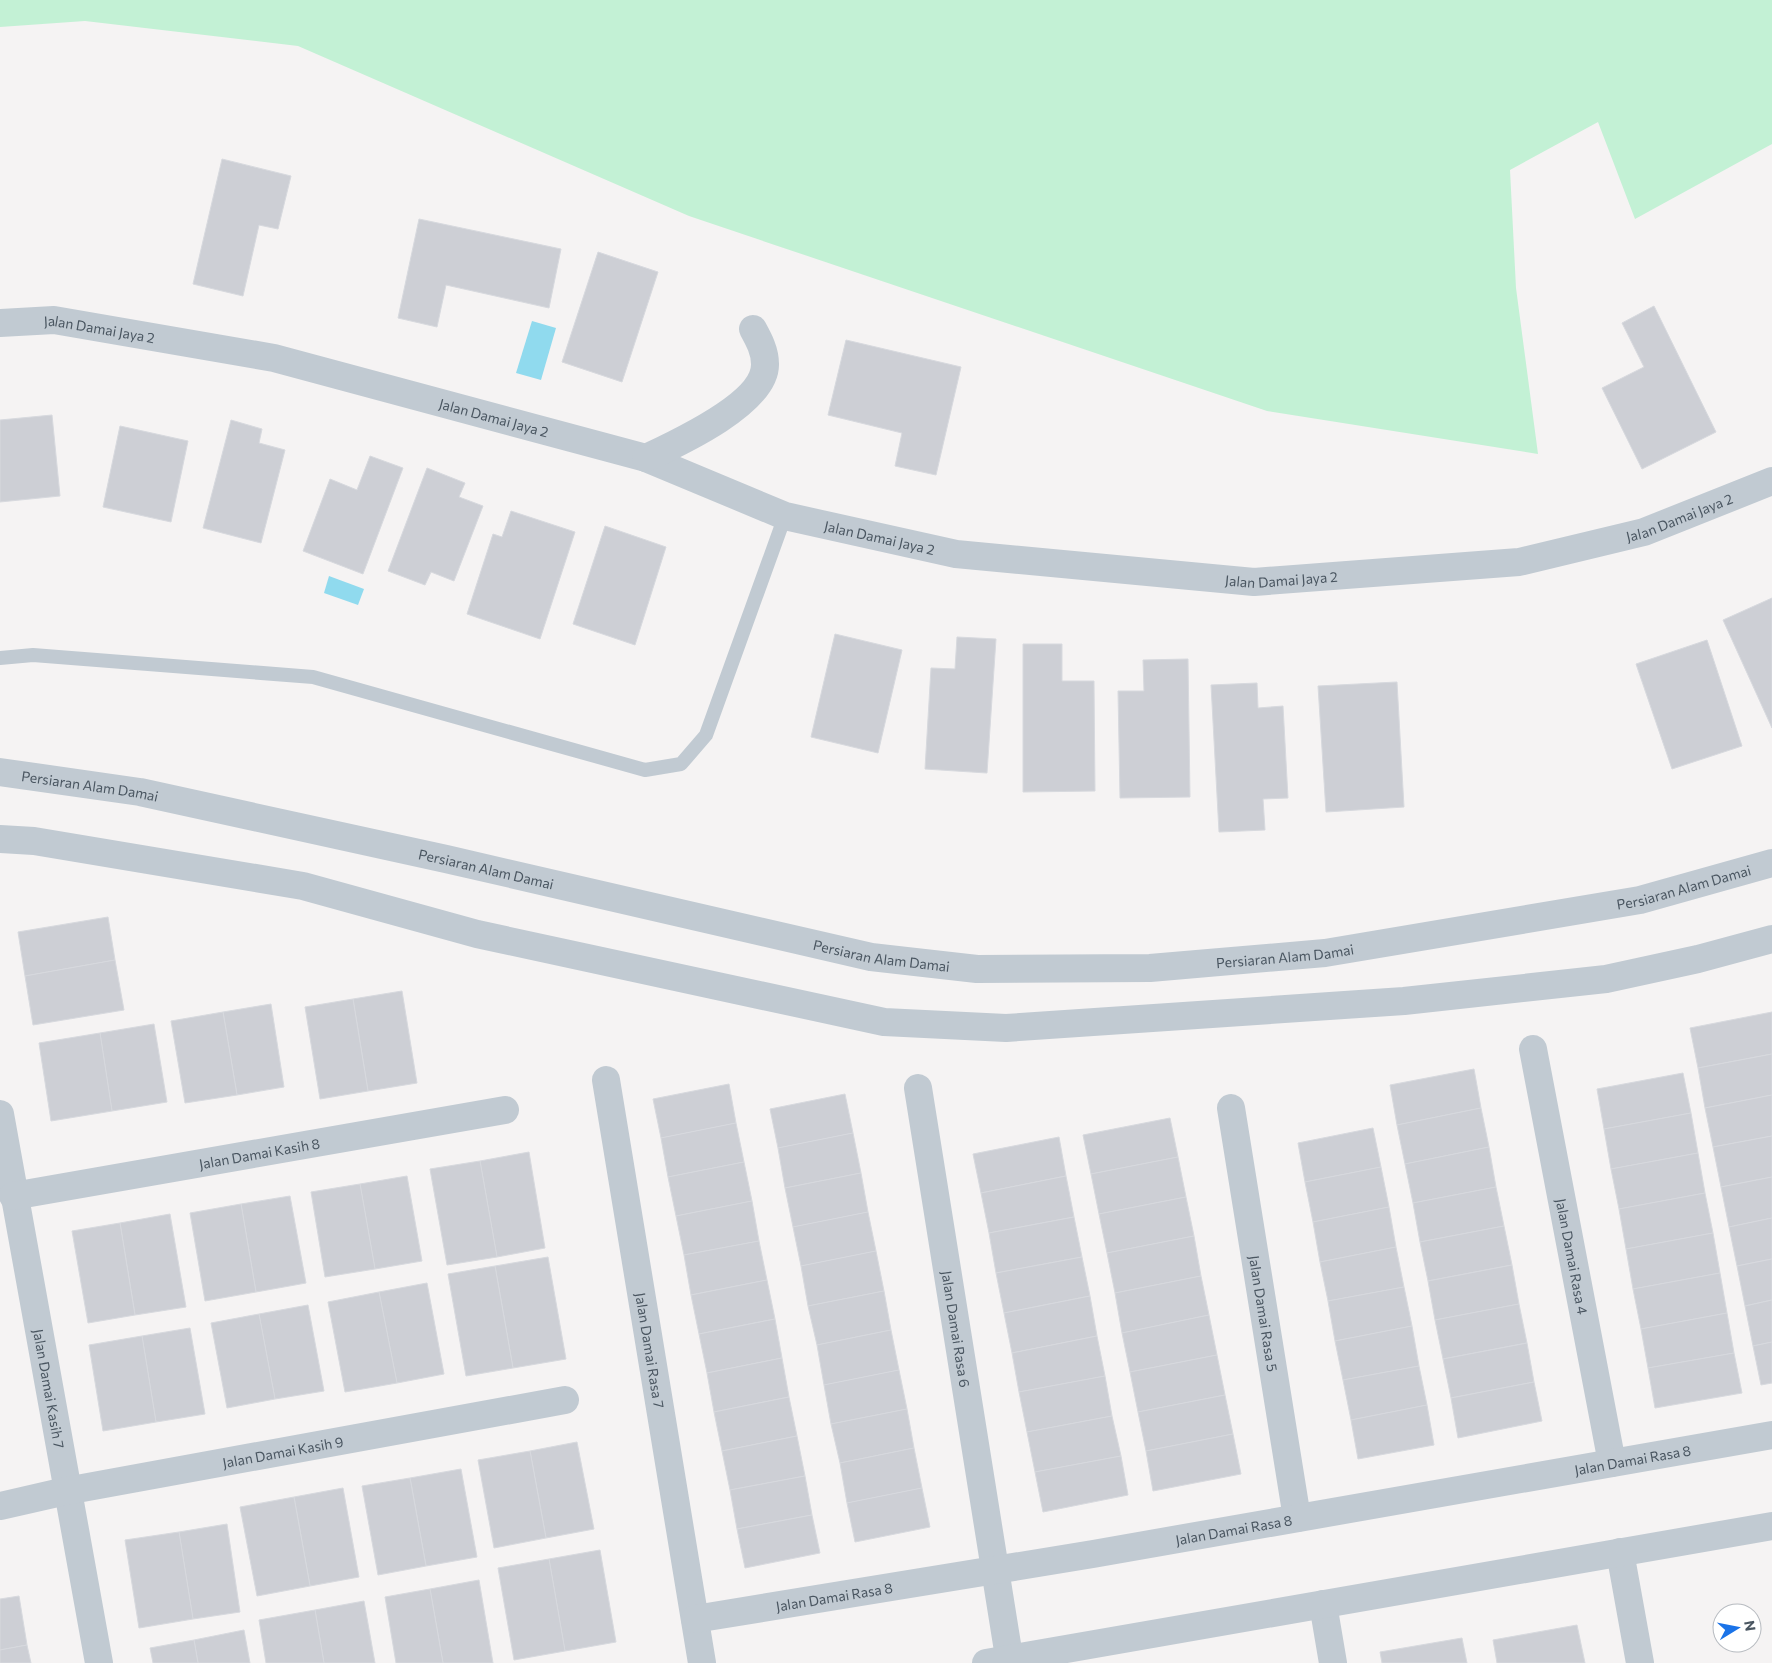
<svg xmlns="http://www.w3.org/2000/svg" width="1772" height="1663" font-family="Commissioner,sans-serif">
<style>
.green{fill:#c3f1d5}
.water{fill:#90daee}
.building{fill:#cdcfd5;stroke:#d7d9de}
.lines{fill:none;stroke-linecap:round;stroke-linejoin:round}
.service{stroke:#c1cad2;stroke-width:14}
.minor{stroke:#c1cad2;stroke-width:28}
.tertiary{stroke:#c1cad2;stroke-width:28}
.labels{text-anchor:middle;dominant-baseline:central;stroke-width:4;stroke-linejoin:round;paint-order:stroke}
.street-label{font-size:14px;fill:#4a5661;stroke:#fff}
</style>
<rect width="100%" height="100%" fill="#f5f3f3"/>
<polygon class="green" points="0,0 1772,0 1772,144 1635,219 1598,122 1510,170 1516,288 1538,454 1267,411 689,216 298,46 85,21 0,27"/>
<g class="water">
<polygon points="532,321 556,328 541,380 516,373"/>
<polygon points="329,576 364,589 358,605 324,593"/>
</g>
<g class="building">
<polygon points="222,159 291,176 278,229 259,225 243,296 193,284"/>
<polygon points="419,219 561,249 549,308 446,285 437,327 398,318"/>
<polygon points="598,252 658,272 622,382 562,362"/>
<polygon points="1654,306 1716,432 1642,469 1602,388 1644,367 1622,323"/>
<polygon points="846,340 961,367 936,475 895,466 902,433 828,415"/>
<polygon points="52,415 60,496 0,502 0,420"/>
<polygon points="231,420 262,429 259,443 285,450 261,543 203,528"/>
<polygon points="120,426 188,441 171,522 103,507"/>
<polygon points="370,456 403,468 363,574 303,551 330,479 357,490"/>
<polygon points="427,468 465,483 459,497 483,506 454,581 431,572 425,585 388,571"/>
<polygon points="511,511 575,532 540,639 467,614 493,534 502,537"/>
<polygon points="605,526 666,547 635,645 573,624"/>
<polygon points="1772,598 1772,728 1723,620"/>
<polygon points="835,634 902,650 878,753 811,737"/>
<polygon points="957,637 996,639 987,773 925,769 931,668 955,669"/>
<polygon points="1707,640 1742,746 1672,769 1636,664"/>
<polygon points="1023,644 1062,644 1062,681 1094,681 1095,791 1023,792"/>
<polygon points="1188,659 1190,797 1120,798 1118,691 1144,691 1143,660"/>
<polygon points="1397,682 1404,807 1326,812 1318,686"/>
<polygon points="1257,683 1258,708 1283,706 1288,798 1263,799 1265,830 1219,832 1211,685"/>
<polygon points="108,917 115,960 25,976 18,932"/>
<polygon points="115,960 124,1010 33,1025 25,976"/>
<polygon points="402,991 417,1083 368,1091 353,999"/>
<polygon points="353,999 368,1091 320,1099 305,1007"/>
<polygon points="271,1004 284,1087 237,1095 223,1012"/>
<polygon points="223,1012 237,1095 185,1103 171,1021"/>
<polygon points="1772,1012 1772,1054 1698,1068 1690,1028"/>
<polygon points="154,1024 167,1102 112,1111 100,1033"/>
<polygon points="100,1033 112,1111 51,1121 39,1043"/>
<polygon points="1772,1054 1772,1095 1705,1108 1698,1068"/>
<polygon points="1474,1069 1481,1108 1397,1125 1390,1085"/>
<polygon points="1683,1073 1691,1113 1604,1129 1597,1089"/>
<polygon points="729,1084 736,1123 661,1138 653,1099"/>
<polygon points="845,1094 853,1133 778,1148 770,1109"/>
<polygon points="1772,1095 1772,1136 1713,1147 1705,1108"/>
<polygon points="1481,1108 1489,1147 1405,1164 1397,1125"/>
<polygon points="1691,1113 1698,1153 1611,1169 1604,1129"/>
<polygon points="1170,1118 1178,1157 1091,1174 1083,1135"/>
<polygon points="736,1123 744,1162 668,1177 661,1138"/>
<polygon points="1373,1128 1381,1167 1305,1182 1298,1143"/>
<polygon points="853,1133 861,1173 785,1188 778,1148"/>
<polygon points="1772,1136 1772,1177 1721,1187 1713,1147"/>
<polygon points="1059,1137 1066,1176 981,1193 973,1154"/>
<polygon points="1489,1147 1496,1187 1413,1203 1405,1164"/>
<polygon points="529,1152 545,1248 497,1257 480,1161"/>
<polygon points="1698,1153 1705,1193 1619,1209 1611,1169"/>
<polygon points="1178,1157 1186,1197 1099,1214 1091,1174"/>
<polygon points="480,1161 497,1257 447,1265 430,1169"/>
<polygon points="744,1162 752,1201 676,1216 668,1177"/>
<polygon points="1381,1167 1389,1207 1313,1222 1305,1182"/>
<polygon points="861,1173 868,1212 793,1227 785,1188"/>
<polygon points="407,1176 422,1261 375,1269 360,1184"/>
<polygon points="1066,1176 1074,1217 989,1233 981,1193"/>
<polygon points="1772,1177 1772,1218 1729,1227 1721,1187"/>
<polygon points="360,1184 375,1269 325,1277 311,1192"/>
<polygon points="1496,1187 1504,1226 1420,1242 1413,1203"/>
<polygon points="1705,1193 1713,1233 1626,1249 1619,1209"/>
<polygon points="290,1196 306,1283 256,1292 241,1204"/>
<polygon points="1186,1197 1194,1236 1107,1253 1099,1214"/>
<polygon points="752,1201 759,1241 684,1255 676,1216"/>
<polygon points="241,1204 256,1292 205,1301 190,1213"/>
<polygon points="1389,1207 1396,1247 1320,1262 1313,1222"/>
<polygon points="868,1212 876,1251 801,1266 793,1227"/>
<polygon points="170,1214 186,1307 135,1315 120,1223"/>
<polygon points="1074,1217 1082,1257 996,1273 989,1233"/>
<polygon points="1772,1218 1772,1259 1737,1266 1729,1227"/>
<polygon points="120,1223 135,1315 88,1323 72,1231"/>
<polygon points="1504,1226 1512,1265 1428,1281 1420,1242"/>
<polygon points="1713,1233 1720,1273 1633,1289 1626,1249"/>
<polygon points="1194,1236 1201,1276 1115,1293 1107,1253"/>
<polygon points="759,1241 767,1280 691,1295 684,1255"/>
<polygon points="1396,1247 1404,1287 1328,1301 1320,1262"/>
<polygon points="876,1251 884,1291 808,1306 801,1266"/>
<polygon points="548,1257 566,1359 513,1368 495,1266"/>
<polygon points="1082,1257 1090,1296 1004,1313 996,1273"/>
<polygon points="1772,1259 1772,1300 1745,1306 1737,1266"/>
<polygon points="1512,1265 1519,1304 1435,1320 1428,1281"/>
<polygon points="495,1266 513,1368 466,1376 448,1274"/>
<polygon points="1720,1273 1727,1313 1641,1329 1633,1289"/>
<polygon points="1201,1276 1209,1315 1122,1333 1115,1293"/>
<polygon points="767,1280 775,1319 699,1334 691,1295"/>
<polygon points="427,1283 444,1374 397,1383 379,1292"/>
<polygon points="1404,1287 1412,1326 1335,1341 1328,1301"/>
<polygon points="884,1291 891,1330 817,1345 808,1306"/>
<polygon points="379,1292 397,1383 345,1392 328,1302"/>
<polygon points="1090,1296 1097,1336 1012,1353 1004,1313"/>
<polygon points="1772,1300 1772,1342 1753,1346 1745,1306"/>
<polygon points="1519,1304 1527,1343 1443,1359 1435,1320"/>
<polygon points="308,1305 324,1391 275,1399 259,1314"/>
<polygon points="1727,1313 1734,1353 1648,1368 1641,1329"/>
<polygon points="259,1314 275,1399 227,1408 211,1323"/>
<polygon points="1209,1315 1217,1355 1130,1372 1122,1333"/>
<polygon points="775,1319 782,1358 707,1373 699,1334"/>
<polygon points="1412,1326 1419,1366 1343,1380 1335,1341"/>
<polygon points="190,1328 205,1414 156,1422 142,1336"/>
<polygon points="891,1330 899,1370 824,1385 817,1345"/>
<polygon points="142,1336 156,1422 103,1431 89,1345"/>
<polygon points="1097,1336 1105,1376 1019,1392 1012,1353"/>
<polygon points="1772,1342 1772,1383 1761,1385 1753,1346"/>
<polygon points="1527,1343 1534,1382 1451,1398 1443,1359"/>
<polygon points="1734,1353 1742,1393 1655,1408 1648,1368"/>
<polygon points="1217,1355 1225,1395 1138,1412 1130,1372"/>
<polygon points="782,1358 789,1397 714,1412 707,1373"/>
<polygon points="1419,1366 1427,1405 1351,1420 1343,1380"/>
<polygon points="899,1370 907,1409 831,1424 824,1385"/>
<polygon points="1105,1376 1112,1416 1027,1432 1019,1392"/>
<polygon points="1534,1382 1542,1421 1458,1438 1451,1398"/>
<polygon points="1225,1395 1233,1434 1146,1451 1138,1412"/>
<polygon points="789,1397 797,1436 722,1451 714,1412"/>
<polygon points="1427,1405 1434,1445 1358,1459 1351,1420"/>
<polygon points="907,1409 914,1448 840,1463 831,1424"/>
<polygon points="1112,1416 1121,1456 1035,1472 1027,1432"/>
<polygon points="1233,1434 1241,1474 1153,1491 1146,1451"/>
<polygon points="797,1436 805,1476 730,1490 722,1451"/>
<polygon points="577,1442 594,1529 546,1538 530,1451"/>
<polygon points="914,1448 922,1488 847,1503 840,1463"/>
<polygon points="530,1451 546,1538 494,1548 478,1460"/>
<polygon points="1121,1456 1128,1495 1043,1512 1035,1472"/>
<polygon points="461,1469 477,1557 426,1566 410,1478"/>
<polygon points="805,1476 812,1515 737,1529 730,1490"/>
<polygon points="410,1478 426,1566 378,1575 362,1486"/>
<polygon points="343,1488 359,1577 310,1586 294,1497"/>
<polygon points="922,1488 930,1527 855,1542 847,1503"/>
<polygon points="294,1497 310,1586 257,1596 240,1507"/>
<polygon points="812,1515 820,1553 745,1568 737,1529"/>
<polygon points="227,1524 240,1612 193,1619 179,1532"/>
<polygon points="179,1532 193,1619 139,1628 125,1540"/>
<polygon points="600,1550 616,1642 565,1651 549,1559"/>
<polygon points="549,1559 565,1651 514,1660 498,1568"/>
<polygon points="479,1580 493,1663 443,1663 430,1589"/>
<polygon points="430,1589 443,1663 396,1663 385,1597"/>
<polygon points="19,1596 27,1645 0,1650 0,1599"/>
<polygon points="364,1601 375,1663 324,1663 315,1610"/>
<polygon points="315,1610 324,1663 266,1663 259,1620"/>
<polygon points="1577,1625 1585,1663 1497,1663 1493,1640"/>
<polygon points="244,1630 250,1663 198,1663 194,1640"/>
<polygon points="1462,1638 1467,1663 1382,1663 1380,1652"/>
<polygon points="194,1640 198,1663 153,1663 150,1648"/>
<polygon points="27,1645 31,1663 0,1663 0,1650"/>
</g>
<g class="lines">
<polyline class="service" points="0,658 33,655 313,677 645,770 681,764 706,735 785,516"/>
<g class="minor">
<path id="s1" d="M0 323 54 320 274 358 646 458 785 516 956 554 1254 582 1519 562 1644 532 1772 481"/>
<path d="M646 458C676 444 766 403 765 364 765 351 759 340 753 329"/>
<path id="s2" d="M1533 1049 1612 1463"/>
<path id="s3" d="M606 1080 702 1663"/>
<path id="s4" d="M918 1088 1010 1663"/>
<path id="s5" d="M1231 1108 1297 1518"/>
<path id="s6" d="M0 1114 99 1663"/>
<path id="s7" d="M13 1196 505 1110"/>
<path id="s8" d="M0 1506 66 1491 565 1400"/>
<polyline points="1620,1552 1640,1663"/>
<polyline points="1323,1604 1333,1663"/>
<path id="s9" d="M695 1619 1093 1554 1772 1435"/>
<polyline points="986,1663 1772,1526"/>
</g>
<g class="tertiary">
<path id="s10" d="M0 772 140 792 446 859 871 957 977 969 1150 968 1325 953 1640 900 1772 863"/>
<polyline points="0,839 34,841 303,886 477,934 884,1022 1006,1028 1404,1001 1606,979 1698,959 1772,939"/>
</g>
</g>
<g class="labels">
<g class="street-label">
<text stroke="none"><textPath href="#s1" startOffset="100">Jalan Damai Jaya 2</textPath></text>
<text stroke="none"><textPath href="#s1" startOffset="505">Jalan Damai Jaya 2</textPath></text>
<text stroke="none"><textPath href="#s1" startOffset="1720">Jalan Damai Jaya 2</textPath></text>
<text stroke="none"><textPath href="#s1" startOffset="910">Jalan Damai Jaya 2</textPath></text>
<text stroke="none"><textPath href="#s1" startOffset="1315">Jalan Damai Jaya 2</textPath></text>
<text stroke="none"><textPath href="#s10" startOffset="91">Persiaran Alam Damai</textPath></text>
<text stroke="none"><textPath href="#s10" startOffset="496">Persiaran Alam Damai</textPath></text>
<text stroke="none"><textPath href="#s10" startOffset="1711">Persiaran Alam Damai</textPath></text>
<text stroke="none"><textPath href="#s10" startOffset="901">Persiaran Alam Damai</textPath></text>
<text stroke="none"><textPath href="#s10" startOffset="1306">Persiaran Alam Damai</textPath></text>
<text stroke="none"><textPath href="#s7" startOffset="250">Jalan Damai Kasih 8</textPath></text>
<text stroke="none"><textPath href="#s2" startOffset="211">Jalan Damai Rasa 4</textPath></text>
<text stroke="none"><textPath href="#s5" startOffset="208">Jalan Damai Rasa 5</textPath></text>
<text stroke="none"><textPath href="#s4" startOffset="244">Jalan Damai Rasa 6</textPath></text>
<text stroke="none"><textPath href="#s3" startOffset="274">Jalan Damai Rasa 7</textPath></text>
<text stroke="none"><textPath href="#s6" startOffset="279">Jalan Damai Kasih 7</textPath></text>
<text stroke="none"><textPath href="#s8" startOffset="288">Jalan Damai Kasih 9</textPath></text>
<text stroke="none"><textPath href="#s9" startOffset="951">Jalan Damai Rasa 8</textPath></text>
<text stroke="none"><textPath href="#s9" startOffset="546">Jalan Damai Rasa 8</textPath></text>
<text stroke="none"><textPath href="#s9" startOffset="141">Jalan Damai Rasa 8</textPath></text>
</g>
</g>
<g transform="translate(1737 1628) rotate(80)"><circle r="24" fill="#ffffff" stroke="#b7bbc0"/>
<path d="M0-4L9 19L0 12L-9 19Z" fill="#1a73e8"/>
<text y="-8" font-size="14" font-weight="bold" text-anchor="middle" fill="#4a5661">N</text>
</g>
</svg>
